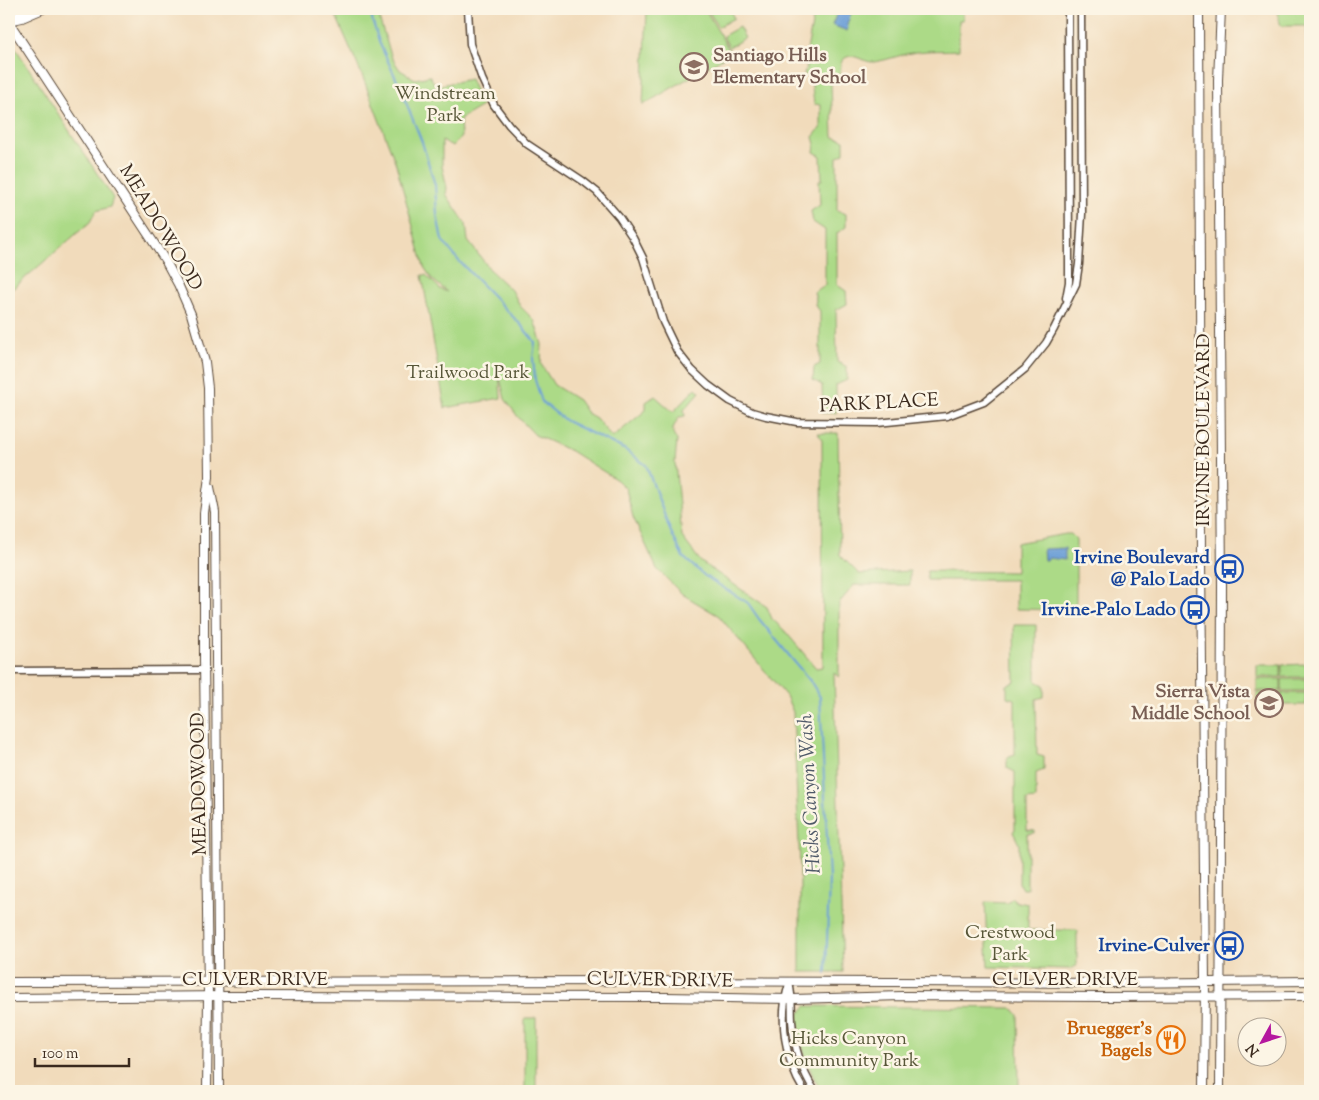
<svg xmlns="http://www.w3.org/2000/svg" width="1319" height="1100" font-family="'Sorts Mill Goudy',serif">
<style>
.green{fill:#acda87;stroke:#748252}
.water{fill:#6c9fd7;stroke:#54647a}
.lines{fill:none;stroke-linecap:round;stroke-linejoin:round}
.stream{stroke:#6c9fd7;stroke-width:2}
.minor-casing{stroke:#564536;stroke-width:9}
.major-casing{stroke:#564536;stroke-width:10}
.minor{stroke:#fff;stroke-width:6}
.major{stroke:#fff;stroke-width:8}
.labels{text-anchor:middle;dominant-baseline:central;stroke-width:5;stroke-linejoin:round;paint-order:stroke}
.education-label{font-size:19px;font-weight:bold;fill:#785e54;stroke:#fcf5e5;text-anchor:start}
.park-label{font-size:19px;fill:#575638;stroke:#fcf5e5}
.street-label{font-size:19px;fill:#3b2a1e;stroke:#fcf5e5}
.transit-label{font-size:19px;font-weight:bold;fill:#164399;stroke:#fcf5e5;text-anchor:end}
.food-label{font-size:19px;font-weight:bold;fill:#c56008;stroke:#fcf5e5;text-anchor:end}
.water-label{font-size:20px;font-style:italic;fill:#4f5968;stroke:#fcf5e5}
</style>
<rect width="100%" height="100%" fill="#fcf5e5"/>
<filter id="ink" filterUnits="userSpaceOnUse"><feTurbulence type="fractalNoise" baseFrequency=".02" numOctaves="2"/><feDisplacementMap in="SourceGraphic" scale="10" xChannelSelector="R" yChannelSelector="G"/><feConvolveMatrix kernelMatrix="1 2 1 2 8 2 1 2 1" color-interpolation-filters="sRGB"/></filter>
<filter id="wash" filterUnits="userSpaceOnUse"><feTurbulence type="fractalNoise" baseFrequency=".0096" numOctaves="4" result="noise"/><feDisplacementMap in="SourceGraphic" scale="20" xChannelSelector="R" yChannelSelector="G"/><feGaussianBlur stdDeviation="1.12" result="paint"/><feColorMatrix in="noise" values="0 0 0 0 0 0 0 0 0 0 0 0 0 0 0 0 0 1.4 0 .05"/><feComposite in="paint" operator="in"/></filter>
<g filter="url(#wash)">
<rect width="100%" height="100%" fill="#f1dbbb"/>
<g class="green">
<path d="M333 9H383L380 21 392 58 400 70 415 79 430 76 436 86 470 79 482 106 460 119 461 137 453 146 442 141V166L447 188 446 194 466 224 468 241 492 272 513 292 520 306 534 320 542 344 541 364 554 385 578 400 587 413 596 418 612 438 646 410V402L655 396 673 412 696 388 700 392 684 410 685 416 679 417C674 426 669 432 677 440L675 462 682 537 701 562 767 607 772 619 784 630 816 668 823 667 822 440 818 433H838L840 555 859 574 910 571V585H854L839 603V677L834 673 843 972H800V867L793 712 786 696 719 616 682 594 657 569 633 517 626 489 617 480 571 451 535 435 518 417 505 399 499 374 501 398 445 408 422 275H426L440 289 447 292 432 279 424 267 396 164 362 75Z"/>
<polygon points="647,9 705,9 731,53 643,105"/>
<polygon points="707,9 729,9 734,18 718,27"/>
<path d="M815 9H963V20H959V50C945 51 930 50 916 52 901 54 889 60 874 62 864 63 854 52 845 58 839 62 840 70 841 76L831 82 833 137 844 140V153L837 157V210L846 214V227L837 233V285L846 291 847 304 836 310 837 362 847 367V380L836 385V413H823L822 385 813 380 814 367 820 364V311L815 305 816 300 814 292 825 285V230L813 222 811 211 820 205 819 180H822L821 156 814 152 815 144 813 137 821 127V105L814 104 811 78 804 74 806 68 805 60Z"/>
<polygon points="1276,9 1310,9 1310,53 1307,53 1307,26 1281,26"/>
<polygon points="739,27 745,38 729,47 723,36"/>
<polygon points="9,38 113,198 110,207 96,211 90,222 9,292"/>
<polygon points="1066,534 1071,534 1076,539 1076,602 1074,608 1070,610 1016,609 1016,580 927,580 927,571 1016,572 1016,543"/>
<polygon points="1014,625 1036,625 1036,681 1044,685 1044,697 1036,699 1037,755 1044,757 1044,770 1036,773 1036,799 1027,800 1027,830 1035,831 1035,833 1027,834 1027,889 1022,889 1019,884 1019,844 1013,832 1015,829 1015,772 1007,768 1007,758 1015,755 1015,699 1007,697 1007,685 1015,682"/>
<polygon points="1307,664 1310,664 1310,684 1307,684 1307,672 1306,677 1282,677 1282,665"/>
<rect x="1257" y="665" width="24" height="12"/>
<rect x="1257" y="679" width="24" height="12"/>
<rect x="1282" y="679" width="24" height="12"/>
<rect x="1257" y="693" width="24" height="12"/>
<rect x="1282" y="693" width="24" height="12"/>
<polygon points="1012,898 1017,902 1028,904 1028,930 1077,930 1077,965 1071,969 988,967 985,902 1007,903"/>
<path d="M806 1006 1012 1008 1018 1015 1019 1091H821C806 1065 800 1045 798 1015Z"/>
<rect x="525" y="1018" width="11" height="73"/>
</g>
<g class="water">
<polygon points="837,9 852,10 847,25 848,28 847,31 832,25 838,11"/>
<polygon points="1065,548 1065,560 1048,558 1048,560 1044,560 1043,549"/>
</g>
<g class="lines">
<polyline class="stream" points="369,9 379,42 399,85 422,142 435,185 437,215 442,240 458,260 521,325 535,342 533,358 535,380 542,402 566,421 624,449 646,465 670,530 683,557 705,576 748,603 759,619 811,682 820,697 829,878 826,973"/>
</g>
</g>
<g filter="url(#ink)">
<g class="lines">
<defs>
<g id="minor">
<polyline points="468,9 470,44 482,79 494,105 509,125 527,144 583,181 597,192 619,217 633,238 643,258 663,322 677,351 692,370 708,385 730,401 752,412 766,416 797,422 877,423 947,416 984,402 1025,369 1046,343 1054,329 1076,284 1079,264 1082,214 1081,9"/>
<polyline points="1066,298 1069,282 1069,262 1068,9"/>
<polyline points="9,671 204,670"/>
<path d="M789 983C793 998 791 1007 792 1021 794 1046 801 1070 815 1091"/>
<path d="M789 984C778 1019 785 1060 804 1091"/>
</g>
<g id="major">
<polyline points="1199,9 1201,560 1205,982 1204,1091"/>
<polyline points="11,20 28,9"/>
<polyline points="9,21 22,18 43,9"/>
<polyline points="9,22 165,260 178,284 191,314 205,362 208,388 209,477 204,513 204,660 208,996 207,1091"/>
<polyline points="210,487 215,512 219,1091"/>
<polyline points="9,982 665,981 1116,983 1310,981"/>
<polyline points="9,998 227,996 665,997 793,999 902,996 1102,997 1310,996"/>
<polyline points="1220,1091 1222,584 1218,80 1221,9"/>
</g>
</defs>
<use href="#minor" class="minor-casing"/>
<use href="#major" class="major-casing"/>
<use href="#minor" class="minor"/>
<use href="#major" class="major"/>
</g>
</g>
<defs>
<symbol id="school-ring" viewBox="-11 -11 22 22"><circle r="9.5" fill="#fcf5e5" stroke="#8d6e63" stroke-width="1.5"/><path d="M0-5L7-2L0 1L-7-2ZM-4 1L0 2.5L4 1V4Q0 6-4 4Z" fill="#8d6e63"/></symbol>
<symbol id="bus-ring" viewBox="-11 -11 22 22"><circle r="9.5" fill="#fcf5e5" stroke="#1a4fb4" stroke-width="1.5"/><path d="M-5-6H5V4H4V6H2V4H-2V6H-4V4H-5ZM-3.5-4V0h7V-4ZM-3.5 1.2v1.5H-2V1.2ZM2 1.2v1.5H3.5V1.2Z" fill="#1a4fb4"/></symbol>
<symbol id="restaurant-ring" viewBox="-11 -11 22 22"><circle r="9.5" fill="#fcf5e5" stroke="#e8710a" stroke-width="1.5"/><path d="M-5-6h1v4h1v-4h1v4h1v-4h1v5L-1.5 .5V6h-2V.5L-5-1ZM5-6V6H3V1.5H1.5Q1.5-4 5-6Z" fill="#e8710a"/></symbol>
</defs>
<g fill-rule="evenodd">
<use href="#school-ring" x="678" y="51" width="32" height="32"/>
<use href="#bus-ring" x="1213" y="553" width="32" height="32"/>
<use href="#bus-ring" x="1179" y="594" width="32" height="32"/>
<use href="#school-ring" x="1253" y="687" width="32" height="32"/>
<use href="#bus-ring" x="1213" y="930" width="32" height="32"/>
<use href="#restaurant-ring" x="1155" y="1024" width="32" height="32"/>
</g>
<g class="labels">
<g class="education-label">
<text x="713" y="56">Santiago Hills<tspan x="713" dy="22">Elementary School</tspan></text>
<text x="1250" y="692" text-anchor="end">Sierra Vista<tspan x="1250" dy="22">Middle School</tspan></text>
</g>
<g class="park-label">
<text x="445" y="94">Windstream<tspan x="445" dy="22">Park</tspan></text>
<text x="468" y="373">Trailwood Park</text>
<text x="1010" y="933">Crestwood<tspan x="1010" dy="22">Park</tspan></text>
<text x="849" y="1039">Hicks Canyon<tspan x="849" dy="22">Community Park</tspan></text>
</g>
<g class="street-label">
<text transform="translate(160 228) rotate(59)">MEADOWOOD</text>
<text transform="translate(879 404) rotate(-3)">PARK PLACE</text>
<text transform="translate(1204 430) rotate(-90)">IRVINE BOULEVARD</text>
<text transform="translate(200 784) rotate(-91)">MEADOWOOD</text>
<text x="255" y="980">CULVER DRIVE</text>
<text x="1065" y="980">CULVER DRIVE</text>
<text transform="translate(660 981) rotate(1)">CULVER DRIVE</text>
</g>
<g class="transit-label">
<text x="1210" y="558">Irvine Boulevard<tspan x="1210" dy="22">@ Palo Lado</tspan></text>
<text x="1176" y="610">Irvine-Palo Lado</text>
<text x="1210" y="946">Irvine-Culver</text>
</g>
<g class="food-label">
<text x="1152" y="1029">Bruegger's<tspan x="1152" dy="22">Bagels</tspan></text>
</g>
<g class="water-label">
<text transform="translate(811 794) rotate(-93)">Hicks Canyon Wash</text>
</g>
</g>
<rect width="1319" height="1100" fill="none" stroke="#fcf5e5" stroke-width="30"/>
<g transform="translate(1262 1042) rotate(230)"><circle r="24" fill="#fcf5e5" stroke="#afa495"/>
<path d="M0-4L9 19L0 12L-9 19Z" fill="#b5179e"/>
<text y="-8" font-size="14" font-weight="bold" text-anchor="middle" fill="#3b2a1e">N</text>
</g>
<path d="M35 1058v8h94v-8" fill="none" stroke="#3b2a1e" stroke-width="2.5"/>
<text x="42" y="1058" font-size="15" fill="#3b2a1e" stroke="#fcf5e5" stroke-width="4" paint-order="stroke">100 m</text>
</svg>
